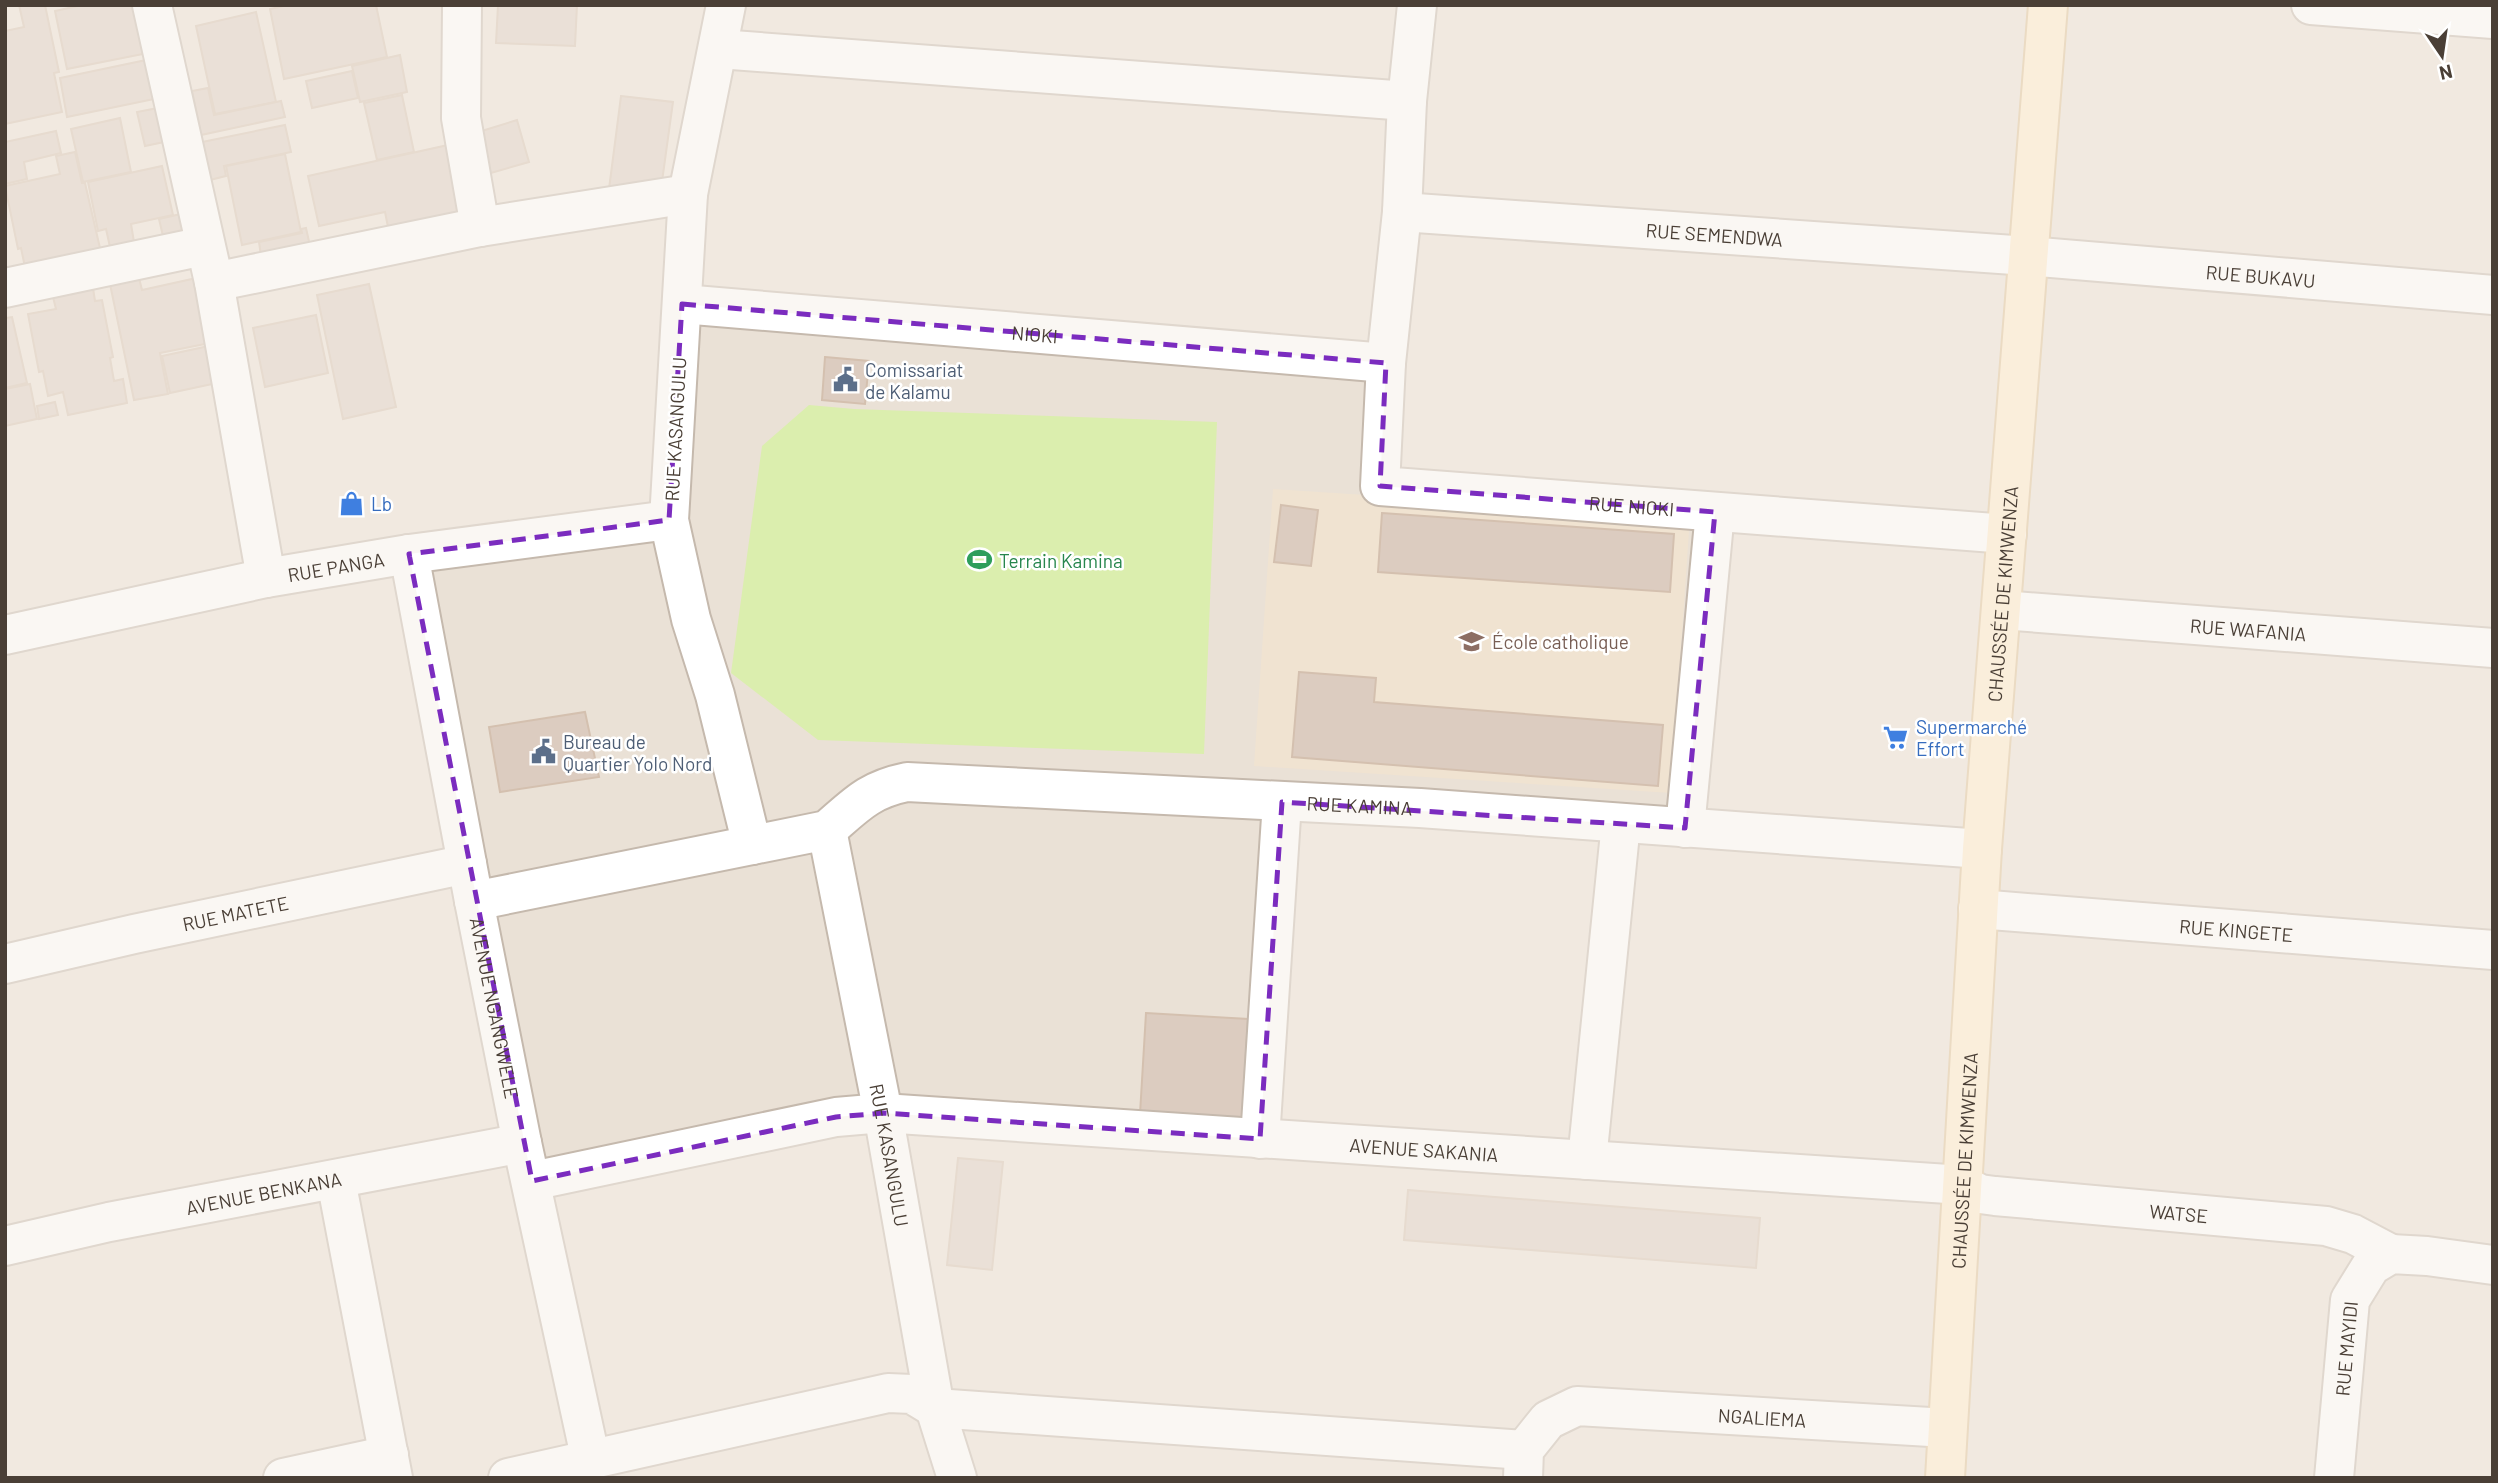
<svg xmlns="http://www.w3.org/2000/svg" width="2498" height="1483" font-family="Barlow,sans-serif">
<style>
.residential{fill:#eae1d6}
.education{fill:#f0e3d1}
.green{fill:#dbeeae}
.building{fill:#dcccc0;stroke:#d4c0af;stroke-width:2}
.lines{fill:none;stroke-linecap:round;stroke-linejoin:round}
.street-casing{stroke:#c5b9ad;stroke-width:42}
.secondary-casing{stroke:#ddc096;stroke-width:42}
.street{stroke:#fff;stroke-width:38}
.secondary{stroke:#ffeaca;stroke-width:38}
.marked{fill:none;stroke:#7b2cbf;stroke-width:5;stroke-dasharray:14 9;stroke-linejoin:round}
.labels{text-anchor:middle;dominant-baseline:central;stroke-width:5;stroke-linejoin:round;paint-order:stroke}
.street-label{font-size:19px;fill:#4a3f36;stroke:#fff}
.service-label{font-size:19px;fill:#4e5e75;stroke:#fff;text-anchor:start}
.shop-label{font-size:19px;fill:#366cbe;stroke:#fff;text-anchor:start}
.leisure-label{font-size:19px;fill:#27864d;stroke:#fff;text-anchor:start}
.education-label{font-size:19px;fill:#785e54;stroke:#fff;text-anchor:start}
</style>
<rect width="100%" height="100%" fill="#f6f0e9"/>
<rect class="residential" x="5" y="5" width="2488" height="1473"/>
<polygon class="education" points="1273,489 1690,516 1671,793 1254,766"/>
<polygon class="green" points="809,405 854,409 1217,422 1204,754 818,740 731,673 762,446"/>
<g class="building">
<polygon points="19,5 45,5 59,72 54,73 62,112 5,124 5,31 24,27"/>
<polygon points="82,5 133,5 143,54 67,69 55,11"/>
<polygon points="288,5 376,5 387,57 284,79 270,9"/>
<polygon points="498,5 577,5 575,46 496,43"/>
<polygon points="256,12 276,102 215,114 196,26"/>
<polygon points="400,55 407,92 360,102 352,66"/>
<polygon points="151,59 159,98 67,117 60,78"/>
<polygon points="352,71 358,98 312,108 306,81"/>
<polygon points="208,88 214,115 281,101 285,117 201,135 192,91"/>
<polygon points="402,95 414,152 377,160 364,103"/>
<polygon points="621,96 673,102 660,196 609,189"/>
<polygon points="163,107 169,141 145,146 137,112"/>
<polygon points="120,118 131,172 83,182 71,129"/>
<polygon points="517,120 529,162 484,175 472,134"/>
<polygon points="285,125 291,152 224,166 226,176 210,180 202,142"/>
<polygon points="56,131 61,153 24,162 27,179 5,184 5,142"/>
<polygon points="448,145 464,215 389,232 385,212 319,226 308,176"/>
<polygon points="75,152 82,183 85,183 100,248 26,272 21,248 18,249 5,186 60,174 56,156"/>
<polygon points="285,154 301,232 242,245 226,166"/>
<polygon points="162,166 173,215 131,224 134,242 110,247 106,229 98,231 88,182"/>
<polygon points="185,213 189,231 163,236 159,219"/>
<polygon points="306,228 310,246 261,256 259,242 302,233 301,229"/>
<polygon points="201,277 215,342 160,353 168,394 134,400 110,284 139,278 142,290"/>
<polygon points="369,284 396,407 343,419 317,295"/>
<polygon points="93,288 95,301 102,300 113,357 110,358 114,381 123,379 127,403 68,415 63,392 48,396 43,371 39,372 28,314 56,309 53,297"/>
<polygon points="316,315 328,373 265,387 253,328"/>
<polygon points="12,317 27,383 5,388 5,318"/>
<polygon points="209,346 217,383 170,393 162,356"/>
<polygon points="825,357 869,361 865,404 822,400"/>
<polygon points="30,384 37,419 5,426 5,389"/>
<polygon points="55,402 58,415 39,419 37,406"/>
<polygon points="1281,505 1318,510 1311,566 1274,562"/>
<polygon points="1382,513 1674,534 1670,592 1378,572"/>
<polygon points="1299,672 1376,678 1374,702 1663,725 1658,786 1292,757"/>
<polygon points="585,712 599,777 500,792 489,727"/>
<polygon points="1146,1013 1248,1019 1242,1119 1140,1114"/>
<polygon points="958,1158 1003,1162 992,1270 947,1265"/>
<polygon points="1408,1190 1760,1218 1756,1268 1404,1240"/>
</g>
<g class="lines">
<defs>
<g id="street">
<polyline points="152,5 214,282 266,578"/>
<polyline points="462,5 461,118 480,227"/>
<polyline points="726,5 688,194 669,520 691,619 715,695 752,845"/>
<path id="s1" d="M1417 5 1407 101 1402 212 1386 363 1380 486 2007 534"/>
<polyline points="2311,5 2493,19"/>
<polyline points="719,49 1407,101"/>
<path id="s2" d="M1402 212 2028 256 2493 295"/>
<polyline points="214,282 480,227 688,194"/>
<polyline points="5,288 204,246"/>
<path id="s3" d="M682 304 1386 363"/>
<path id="s4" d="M409 554 474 901 522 1143 591 1461"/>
<path id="s5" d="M2002 610 2493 648"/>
<path id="s6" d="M5 635 266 578 409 554 669 520"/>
<polyline points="1685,828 1715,512"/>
<path id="s7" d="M827 830 883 1113 935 1408 957 1478"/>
<path id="s8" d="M474 901 827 830C856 805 868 790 907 782L1420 808 1982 849"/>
<path id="s9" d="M1978 909 2493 950"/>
<path id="s10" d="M5 964 134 934 467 864"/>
<polyline points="1260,1139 1282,802"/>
<polyline points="1587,1160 1621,823"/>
<polyline points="336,1180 393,1478"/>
<path id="s11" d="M532 1181 836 1117 883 1113 1963 1185 1980 1194 1995 1196 2326 1226 2353 1234 2391 1254"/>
<path id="s12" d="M5 1246 109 1222 522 1143"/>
<polyline points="283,1478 389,1455"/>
<polyline points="508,1478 888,1393 912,1394 935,1408 1524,1450"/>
<path id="s13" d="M1523 1478 1524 1450 1548 1420 1577 1406 1947 1428"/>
<path id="s14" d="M2334 1478 2350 1300 2371 1266 2391 1254 2427 1256 2493 1265"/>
</g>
<g id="secondary">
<path id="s15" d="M1945 1478 1982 849 2048 5"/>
</g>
</defs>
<use href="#street" class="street-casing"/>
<use href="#secondary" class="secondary-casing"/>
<use href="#street" class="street"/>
<use href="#secondary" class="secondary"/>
</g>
<path d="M0 0H2498V1483H0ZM682 304 1386 363 1380 486 1715 512 1685 828 1282 802 1260 1139 883 1113 836 1117 532 1181 409 554 669 520Z" fill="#f6f0e9" fill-opacity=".55" fill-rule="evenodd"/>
<path class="marked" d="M682 304 1386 363 1380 486 1715 512 1685 828 1282 802 1260 1139 883 1113 836 1117 532 1181 409 554 669 520Z"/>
<defs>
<symbol id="civic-bare" viewBox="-9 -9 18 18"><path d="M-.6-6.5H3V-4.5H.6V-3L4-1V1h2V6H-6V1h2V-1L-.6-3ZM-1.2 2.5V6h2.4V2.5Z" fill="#5c6f8a" stroke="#fff" stroke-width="2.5" paint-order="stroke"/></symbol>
<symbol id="shop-bare" viewBox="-9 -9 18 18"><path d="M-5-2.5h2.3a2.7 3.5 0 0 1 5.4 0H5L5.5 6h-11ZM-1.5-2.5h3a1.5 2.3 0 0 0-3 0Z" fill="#3f7fe0" stroke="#fff" stroke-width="2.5" paint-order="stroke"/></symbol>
<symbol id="stadium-bare" viewBox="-9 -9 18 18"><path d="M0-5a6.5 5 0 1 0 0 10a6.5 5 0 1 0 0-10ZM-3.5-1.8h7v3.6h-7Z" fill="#2e9e5b" stroke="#fff" stroke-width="2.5" paint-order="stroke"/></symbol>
<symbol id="school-bare" viewBox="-9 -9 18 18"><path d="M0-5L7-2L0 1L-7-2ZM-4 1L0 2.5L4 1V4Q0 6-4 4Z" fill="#8d6e63" stroke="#fff" stroke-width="2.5" paint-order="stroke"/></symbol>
<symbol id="supermarket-bare" viewBox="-9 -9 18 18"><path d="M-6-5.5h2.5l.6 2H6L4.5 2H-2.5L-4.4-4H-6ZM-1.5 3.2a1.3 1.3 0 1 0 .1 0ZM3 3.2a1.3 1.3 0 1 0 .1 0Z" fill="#3f7fe0" stroke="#fff" stroke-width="2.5" paint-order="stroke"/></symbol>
</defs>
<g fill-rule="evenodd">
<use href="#civic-bare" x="828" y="362" width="35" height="35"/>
<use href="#shop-bare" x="334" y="486" width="35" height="35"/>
<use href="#stadium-bare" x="962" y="542" width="35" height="35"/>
<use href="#school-bare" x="1454" y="624" width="35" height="35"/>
<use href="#supermarket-bare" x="1878" y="720" width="35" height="35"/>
<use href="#civic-bare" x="526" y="734" width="35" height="35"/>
</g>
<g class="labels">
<g class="street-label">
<text stroke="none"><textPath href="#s2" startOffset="313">RUE SEMENDWA</textPath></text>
<text stroke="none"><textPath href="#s2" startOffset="861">RUE BUKAVU</textPath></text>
<text stroke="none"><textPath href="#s3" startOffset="354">NIOKI</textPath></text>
<text transform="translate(675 429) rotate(-87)">RUE KASANGULU</text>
<text stroke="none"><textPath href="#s1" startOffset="735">RUE NIOKI</textPath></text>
<text stroke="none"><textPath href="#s6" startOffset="338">RUE PANGA</textPath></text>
<text stroke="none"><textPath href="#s15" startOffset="886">CHAUSSÉE DE KIMWENZA</textPath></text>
<text stroke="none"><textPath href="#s5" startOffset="247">RUE WAFANIA</textPath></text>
<text stroke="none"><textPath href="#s8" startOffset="908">RUE KAMINA</textPath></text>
<text stroke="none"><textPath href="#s10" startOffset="236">RUE MATETE</textPath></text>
<text stroke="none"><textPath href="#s9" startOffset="259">RUE KINGETE</textPath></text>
<text stroke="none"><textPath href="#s4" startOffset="462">AVENUE NGANGWELE</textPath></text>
<text stroke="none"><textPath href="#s11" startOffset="900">AVENUE SAKANIA</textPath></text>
<text stroke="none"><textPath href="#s7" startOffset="331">RUE KASANGULU</textPath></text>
<text stroke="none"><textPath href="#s15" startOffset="318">CHAUSSÉE DE KIMWENZA</textPath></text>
<text stroke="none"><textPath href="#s12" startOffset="264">AVENUE BENKANA</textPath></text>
<text stroke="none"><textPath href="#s11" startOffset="1659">WATSE</textPath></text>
<text stroke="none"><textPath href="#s14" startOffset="130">RUE MAYIDI</textPath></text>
<text stroke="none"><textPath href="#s13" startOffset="284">NGALIEMA</textPath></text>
</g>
<g class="service-label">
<text x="865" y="369">Comissariat<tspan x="865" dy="22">de Kalamu</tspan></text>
<text x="563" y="741">Bureau de<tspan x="563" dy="22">Quartier Yolo Nord</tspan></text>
</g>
<g class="shop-label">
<text x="371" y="503">Lb</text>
<text x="1916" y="726">Supermarché<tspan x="1916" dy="22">Effort</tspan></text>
</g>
<g class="leisure-label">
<text x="999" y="560">Terrain Kamina</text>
</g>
<g class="education-label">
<text x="1492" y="641">École catholique</text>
</g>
</g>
<rect width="2498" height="1483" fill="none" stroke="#4a3f36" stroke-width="14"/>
<g transform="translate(2442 56) rotate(167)" stroke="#ffffff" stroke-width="5" paint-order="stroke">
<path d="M0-5L12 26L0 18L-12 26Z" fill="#4a3f36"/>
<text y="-10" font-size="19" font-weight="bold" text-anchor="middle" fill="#4a3f36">N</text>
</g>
</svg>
